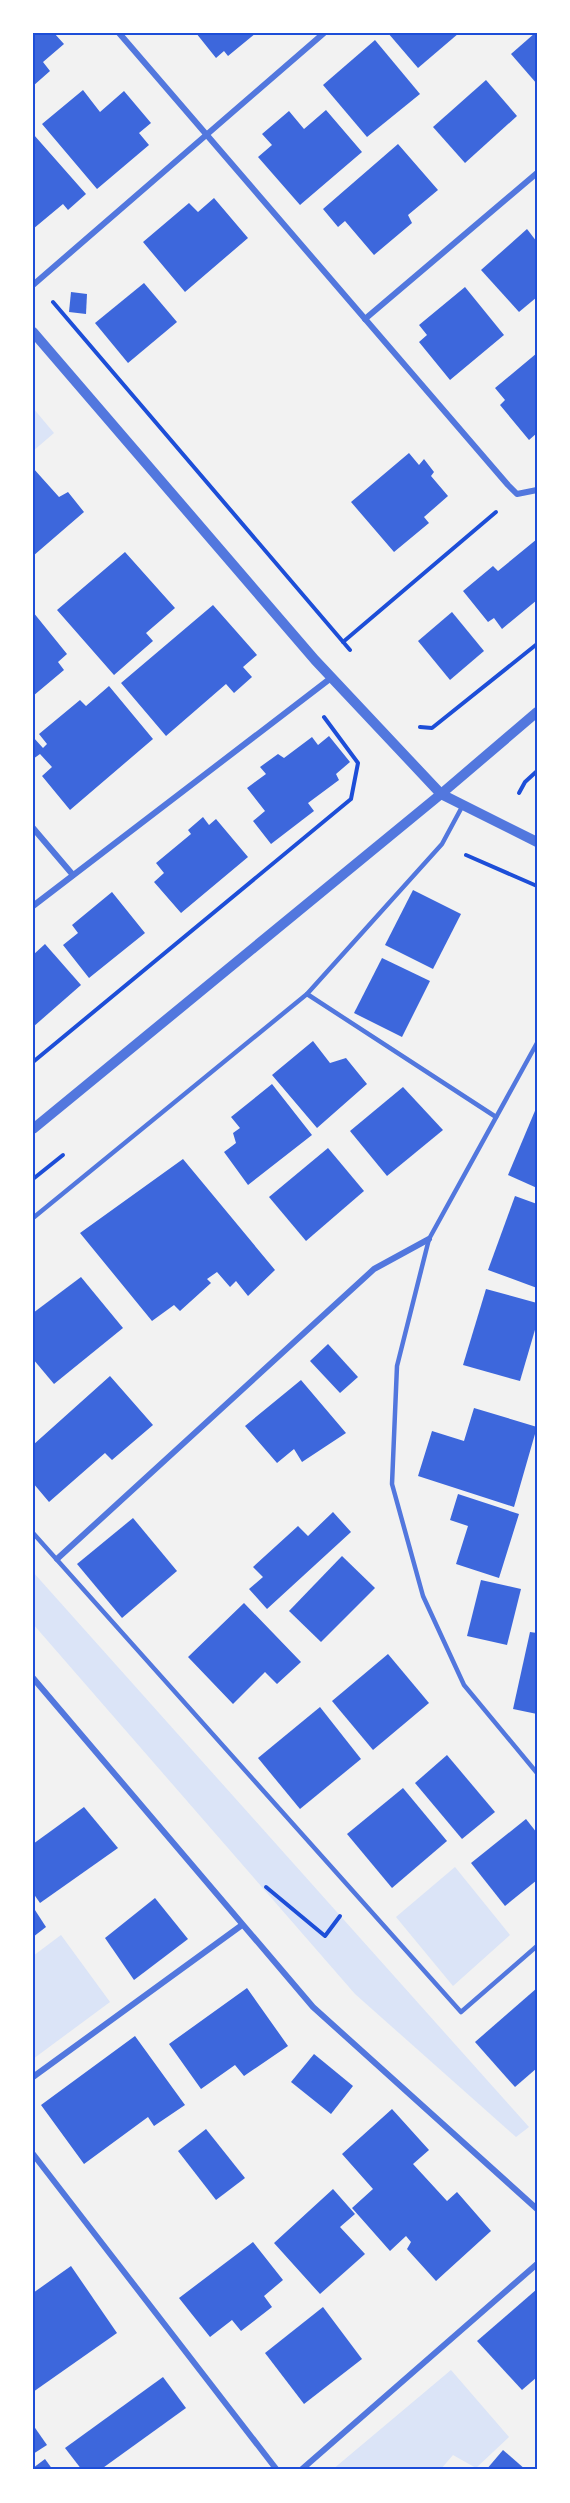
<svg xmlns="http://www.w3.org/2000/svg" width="570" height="2503" font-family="'Alegreya Sans',sans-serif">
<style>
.green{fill:#dbe4f7}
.building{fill:#3d67dc}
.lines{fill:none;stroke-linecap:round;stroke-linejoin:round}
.path{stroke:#1d4ed8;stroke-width:4}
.service{stroke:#5277de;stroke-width:4.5}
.minor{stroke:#5277de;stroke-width:6}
.tertiary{stroke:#5277de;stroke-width:10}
.neatline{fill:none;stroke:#1d4ed8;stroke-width:2}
</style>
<rect width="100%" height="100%" fill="#f2f2f2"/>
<g class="green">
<polygon points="33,408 54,433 33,451"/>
<polygon points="33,1572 529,2127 516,2137 355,1994 33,1624"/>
<polygon points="455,1867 510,1935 453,1986 396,1917"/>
<polygon points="61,1935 110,2002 33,2059 33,1956"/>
<polygon points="451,2370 509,2437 476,2468 453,2455 440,2470 332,2470"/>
</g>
<g class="building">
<polygon points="33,33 54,33 64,44 43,62 50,71 33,86"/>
<polygon points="196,33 256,33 228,56 224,51 216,58"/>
<polygon points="388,33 459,33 418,68"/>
<polygon points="535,33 537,33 537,84 511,54"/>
<polygon points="375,40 420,94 367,137 323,85"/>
<polygon points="486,80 517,116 465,163 433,127"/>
<polygon points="83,90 100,112 124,91 151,123 139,133 149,145 97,189 42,124"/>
<polygon points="326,110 362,152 300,205 258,157 272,145 262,134 289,111 304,129"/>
<polygon points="34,135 86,194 68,210 63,204 33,229"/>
<polygon points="398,144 438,190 408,215 412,223 374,255 345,221 338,227 323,209"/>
<polygon points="214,198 248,238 185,292 143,242 189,203 198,212"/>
<polygon points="527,229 537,242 537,297 519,312 481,270"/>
<polygon points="144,283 177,322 128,363 95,323"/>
<polygon points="465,287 504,335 450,380 419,342 427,335 419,325"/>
<polygon points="71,292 87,294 86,314 69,312"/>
<polygon points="537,353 537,433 529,440 500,405 505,400 495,388"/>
<polygon points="409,453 419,465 424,459 434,472 431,476 448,496 424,517 429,523 394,552 351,502"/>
<polygon points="33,468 59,497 68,492 84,512 33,556"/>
<polygon points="537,539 537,600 502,629 494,618 488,622 463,591 493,566 498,571"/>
<polygon points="125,552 175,608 146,633 153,641 114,675 57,610"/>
<polygon points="213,605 257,655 243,667 252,677 234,693 226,684 166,736 121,683"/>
<polygon points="33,612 67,654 58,662 64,670 33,696"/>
<polygon points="452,612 484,651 450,680 418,641"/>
<polygon points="109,686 153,739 70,810 42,776 52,767 40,754 33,759 33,737 43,748 47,744 39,734 80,700 86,706"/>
<polygon points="329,736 350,762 336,774 339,780 308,803 314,811 271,844 253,821 265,811 247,788 266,774 260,767 278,754 284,758 312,737 318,745"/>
<polygon points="203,817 209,825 216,819 248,857 181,913 154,882 164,873 156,863 191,834 188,830"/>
<polygon points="413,890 461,914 433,969 385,945"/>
<polygon points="112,892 145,933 89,978 63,945 78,933 72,925"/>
<polygon points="45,944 81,985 33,1027 33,955"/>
<polygon points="382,958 430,981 402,1037 354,1013"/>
<polygon points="313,1041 330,1063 346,1058 367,1084 317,1128 272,1075"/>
<polygon points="272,1084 312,1135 248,1185 224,1152 236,1143 233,1133 240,1128 231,1117"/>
<polygon points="403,1087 443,1130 387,1176 350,1131"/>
<polygon points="537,1106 537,1188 508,1175"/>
<polygon points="328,1148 364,1191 306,1241 269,1197"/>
<polygon points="183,1159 275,1270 248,1296 236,1281 230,1287 217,1272 207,1279 211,1283 180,1311 174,1305 152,1321 80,1233"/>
<polygon points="515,1196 537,1204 537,1288 488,1270"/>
<polygon points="81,1277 123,1328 54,1384 33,1359 33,1313"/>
<polygon points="486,1289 537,1303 537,1323 520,1381 463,1365"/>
<polygon points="328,1344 358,1377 340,1393 310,1361"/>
<polygon points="110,1376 153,1425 112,1460 105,1453 49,1502 33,1483 33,1445"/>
<polygon points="301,1380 346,1433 302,1462 294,1449 277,1463 245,1426"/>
<polygon points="474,1408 537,1427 514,1507 418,1476 432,1431 464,1441"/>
<polygon points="458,1494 519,1514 499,1578 456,1564 468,1526 450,1520"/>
<polygon points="333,1512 351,1532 267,1609 249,1589 263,1577 253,1567 298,1526 308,1536"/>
<polygon points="133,1518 177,1571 122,1618 77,1564"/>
<polygon points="342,1556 375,1588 321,1642 289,1611"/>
<polygon points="481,1580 521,1589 507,1645 467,1636"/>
<polygon points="244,1603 301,1662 277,1684 265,1672 233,1704 188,1657"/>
<polygon points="530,1632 537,1633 537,1714 513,1709"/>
<polygon points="388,1654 429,1703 373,1750 332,1701"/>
<polygon points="320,1707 361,1759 300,1809 258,1758"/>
<polygon points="447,1755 495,1812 462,1839 415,1783"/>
<polygon points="403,1788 447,1841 392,1888 347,1834"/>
<polygon points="84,1807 118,1848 40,1903 33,1893 33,1844"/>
<polygon points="526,1819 537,1833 537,1880 505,1906 471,1863"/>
<polygon points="155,1898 188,1939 134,1980 105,1938"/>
<polygon points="33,1907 46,1927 33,1937"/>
<polygon points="247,1988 288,2046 244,2076 235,2065 201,2089 169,2044"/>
<polygon points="537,1988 537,2068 515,2087 475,2042"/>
<polygon points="135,2036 185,2105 154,2126 148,2117 84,2164 41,2105"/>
<polygon points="314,2054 353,2086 331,2114 291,2082"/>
<polygon points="392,2109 429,2150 413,2164 447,2201 457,2192 491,2231 436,2281 407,2249 411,2242 406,2236 390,2251 352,2208 373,2189 342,2154"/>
<polygon points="206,2129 245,2178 216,2200 178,2151"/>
<polygon points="333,2189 355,2214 340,2227 365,2254 320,2294 274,2243"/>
<polygon points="253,2242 283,2280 264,2296 272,2307 241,2331 232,2320 210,2337 179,2298"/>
<polygon points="71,2266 117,2333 33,2392 33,2293"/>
<polygon points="537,2289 537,2377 522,2390 477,2341"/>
<polygon points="323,2307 362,2359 304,2404 265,2353"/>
<polygon points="163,2377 186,2408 100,2470 82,2470 65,2448"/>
<polygon points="33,2425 47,2445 33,2454"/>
<polygon points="503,2450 526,2470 486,2470"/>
<polygon points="45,2459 53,2470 33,2470 33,2468"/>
</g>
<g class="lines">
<g class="path">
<polyline points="53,302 350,650"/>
<polyline points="343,642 496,512"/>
<polyline points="420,727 432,728 537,644"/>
<polyline points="519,793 525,782 537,771"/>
<polyline points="466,855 537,886"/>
<polyline points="33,1062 351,799 358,763 324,717"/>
<polyline points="33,1179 63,1155"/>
<polyline points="266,1887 325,1936 340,1916"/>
</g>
<g class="service">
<polyline points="307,994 442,844 463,805"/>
<polyline points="537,1043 429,1239 397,1366 392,1484 423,1596 464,1685 537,1773"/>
<polyline points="33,1218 307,994 496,1117"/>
<polyline points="33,1533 461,2012 537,1946"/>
</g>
<g class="minor">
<polyline points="119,33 508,485 517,494 537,490"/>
<polyline points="33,285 324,33"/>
<polyline points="365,319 537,173"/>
<polyline points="33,828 73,875"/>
<polyline points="33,906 331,678"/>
<polyline points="57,1559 374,1269 429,1239"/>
<polyline points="33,1678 313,2007 537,2209"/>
<polyline points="33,2077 242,1925"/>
<polyline points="33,2154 277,2470"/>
<polyline points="301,2470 537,2264"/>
</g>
<g class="tertiary">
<polyline points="33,332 315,660 441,794 537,842"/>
<polyline points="33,1129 441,794 537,712"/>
</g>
</g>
<rect width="570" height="2503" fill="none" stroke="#ffffff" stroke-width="69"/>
<rect x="34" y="34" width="502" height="2434" class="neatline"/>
</svg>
